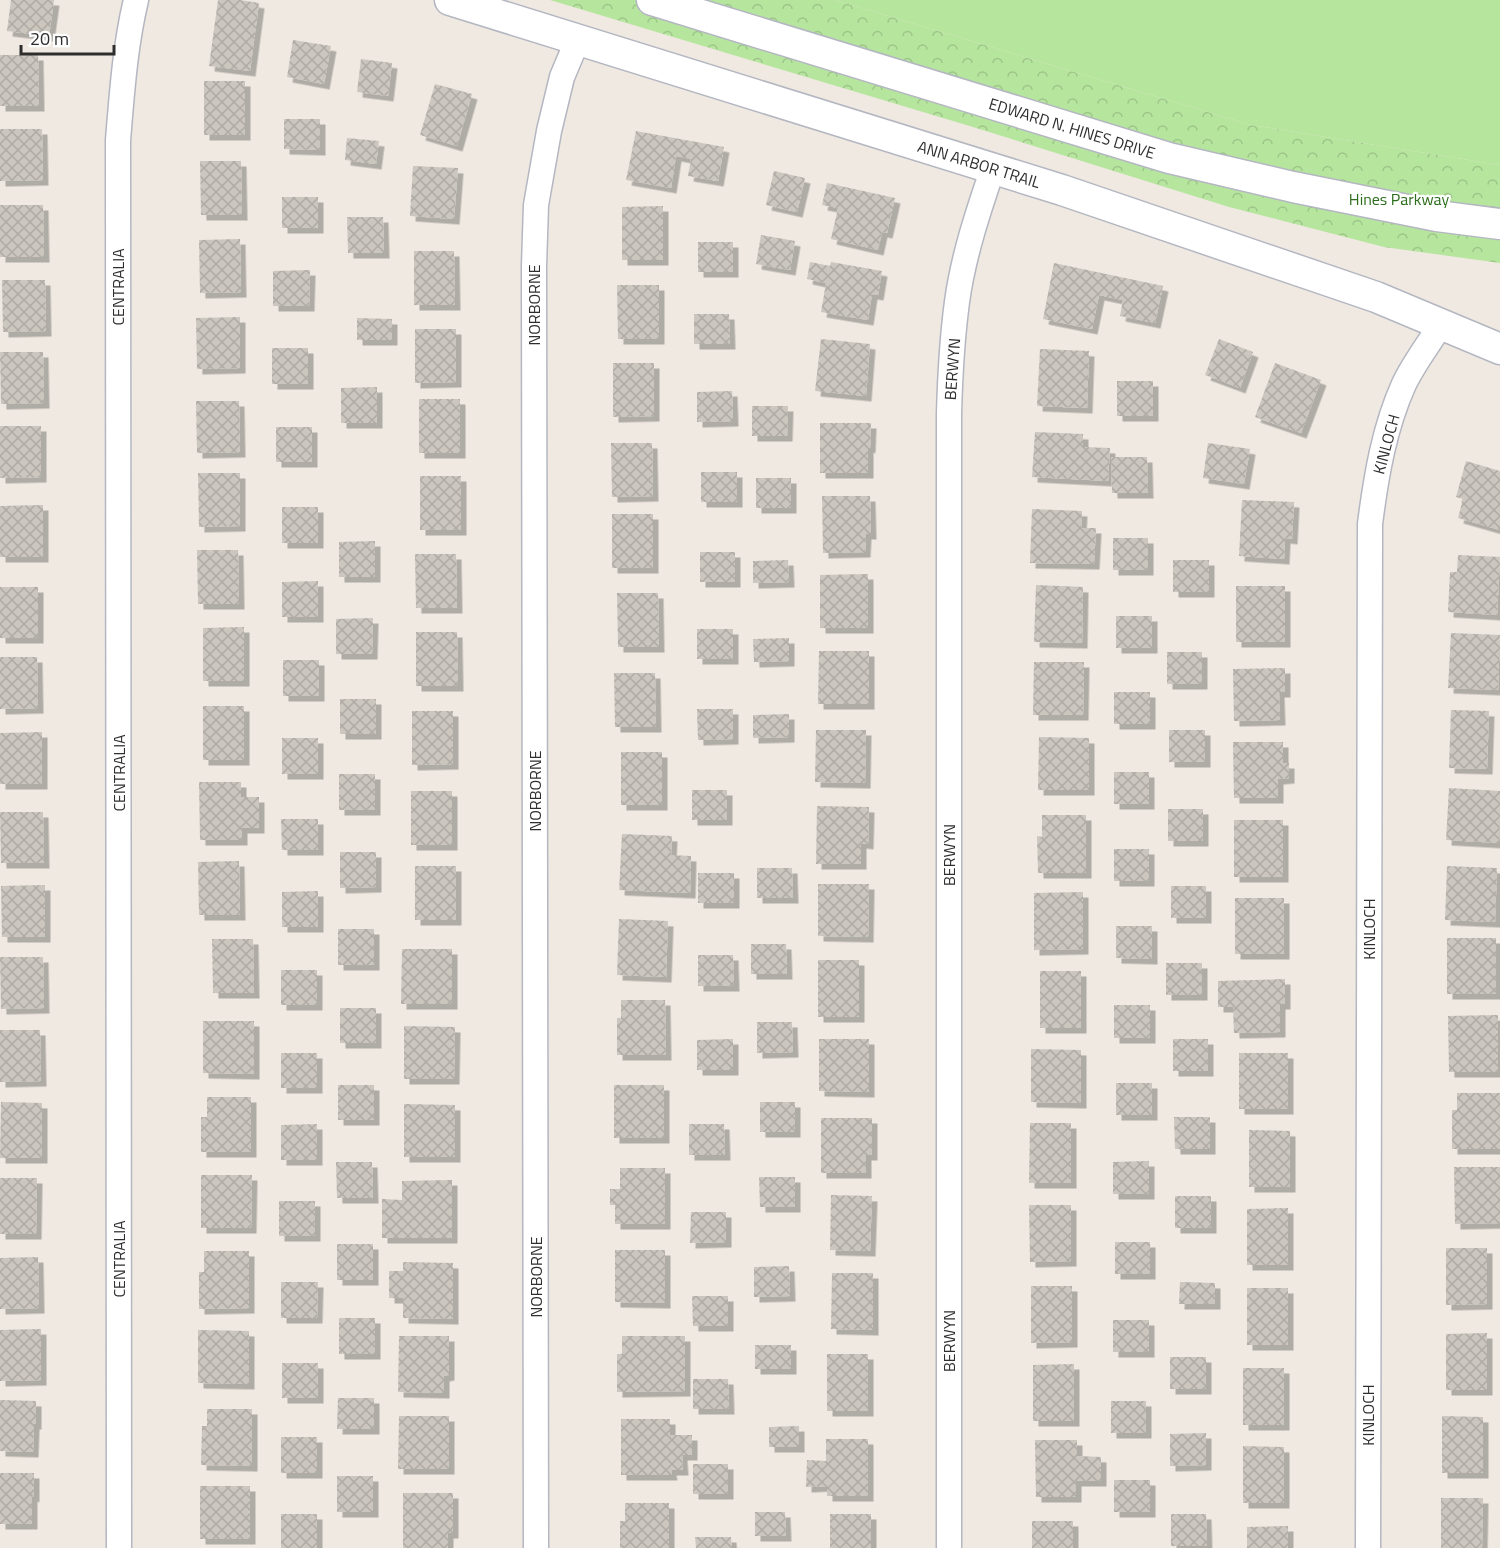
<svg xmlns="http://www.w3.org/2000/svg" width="1500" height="1548" font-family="'Titillium Web',sans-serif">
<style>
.grass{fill:#b6e59e}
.park{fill:url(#park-crowns)}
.building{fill:url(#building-cross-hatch);filter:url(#shadow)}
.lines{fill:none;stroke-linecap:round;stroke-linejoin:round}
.minor-casing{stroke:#b4b7c1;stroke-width:27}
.tertiary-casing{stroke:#b4b7c1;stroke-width:33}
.minor{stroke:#fff;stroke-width:24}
.tertiary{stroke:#fff;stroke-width:30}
.labels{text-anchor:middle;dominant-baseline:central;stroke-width:4.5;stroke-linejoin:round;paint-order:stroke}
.street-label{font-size:16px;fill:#2e2e2e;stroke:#fff}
.park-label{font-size:16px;fill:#2c6e1b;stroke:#fff}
</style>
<defs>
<pattern id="park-crowns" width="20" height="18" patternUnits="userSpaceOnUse" patternTransform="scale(1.5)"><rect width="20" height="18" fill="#b6e59e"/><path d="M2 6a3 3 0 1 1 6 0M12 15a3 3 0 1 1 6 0" fill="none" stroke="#9dc588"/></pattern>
<pattern id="building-cross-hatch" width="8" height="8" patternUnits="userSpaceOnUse" patternTransform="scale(1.5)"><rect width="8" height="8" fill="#cbc7bf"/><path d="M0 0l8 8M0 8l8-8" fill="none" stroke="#afaba4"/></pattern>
<filter id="shadow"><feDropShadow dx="5.5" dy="5.5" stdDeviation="0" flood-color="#0004"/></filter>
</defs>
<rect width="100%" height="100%" fill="#efe9e1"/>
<polygon class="grass" points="835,0 1500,0 1500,165 1251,125"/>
<polygon class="park" points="550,0 835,0 1251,125 1500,165 1500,263 1384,247 1229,207 973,127"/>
<g class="building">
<polygon points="11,0 54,0 49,36 7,31"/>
<polygon points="218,0 240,0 259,3 250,71 209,66"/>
<polygon points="293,40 331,46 324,84 287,77"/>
<polygon points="0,55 38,55 39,106 0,106"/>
<polygon points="361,59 392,63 388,96 357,92"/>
<rect x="204" y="81" width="41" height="54"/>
<polygon points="435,84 472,94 457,146 420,135"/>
<polygon points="284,119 320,119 320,150 284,149"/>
<polygon points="0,129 42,129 43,180 0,181"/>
<polygon points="636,131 724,147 718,181 688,176 691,159 676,156 671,188 626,180"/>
<polygon points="347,138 379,141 376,164 345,160"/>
<polygon points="200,161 241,161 242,215 201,215"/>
<polygon points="413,166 458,168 454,219 410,216"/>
<polygon points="774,171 805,178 797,212 766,205"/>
<polygon points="827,183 895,198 887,233 882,232 878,250 831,239 838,208 822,205"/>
<rect x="282" y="197" width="36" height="31"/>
<polygon points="0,205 43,205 44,257 0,257"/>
<polygon points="663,206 663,260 622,260 622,207"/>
<polygon points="347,217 383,217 384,253 348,253"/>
<polygon points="761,235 795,241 790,270 756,264"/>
<polygon points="240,239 241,292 200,293 199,240"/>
<rect x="698" y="242" width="35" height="30"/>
<polygon points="414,251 454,251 455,305 414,305"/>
<polygon points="810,262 830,266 831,262 882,271 878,295 872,294 868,320 821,312 826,283 807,279"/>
<polygon points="1054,263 1163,286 1155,323 1120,316 1123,300 1099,295 1092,329 1043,319"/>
<polygon points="310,270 309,306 273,306 273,271"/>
<polygon points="2,280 45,280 46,331 3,332"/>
<polygon points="617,285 659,285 659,339 618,339"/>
<polygon points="694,314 729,314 730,344 694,344"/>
<polygon points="240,317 240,368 197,369 196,318"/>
<polygon points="357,318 392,319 392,340 357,340"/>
<polygon points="415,329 456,329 456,382 415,383"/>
<polygon points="821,339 870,344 866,396 815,391"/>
<polygon points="1219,339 1253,352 1240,388 1205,375"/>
<rect x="272" y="348" width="36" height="36"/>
<polygon points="1040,349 1089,351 1087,408 1037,406"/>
<polygon points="0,352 43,352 44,403 1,404"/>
<polygon points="613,363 654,363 654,416 613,417"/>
<polygon points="1275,363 1321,380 1301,433 1255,417"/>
<rect x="1117" y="381" width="36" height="35"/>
<polygon points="377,387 377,423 341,423 341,388"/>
<polygon points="732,391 733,421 697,422 697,392"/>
<rect x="419" y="399" width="41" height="54"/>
<polygon points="196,401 239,401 240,452 197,453"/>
<polygon points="752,406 788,406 787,436 752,436"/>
<polygon points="820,423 871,423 870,448 868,447 868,473 820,473"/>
<polygon points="0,426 41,426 41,477 0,478"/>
<rect x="276" y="427" width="36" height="35"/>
<polygon points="1035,432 1083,434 1083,447 1110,448 1108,481 1032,477"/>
<polygon points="611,443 652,443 653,496 612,497"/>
<polygon points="1208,443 1250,449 1244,484 1203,478"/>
<polygon points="1111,457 1147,457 1148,493 1112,493"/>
<polygon points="1466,461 1500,471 1500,530 1458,518 1463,499 1456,497"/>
<rect x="701" y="472" width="36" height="30"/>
<polygon points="198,473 240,473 240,526 199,527"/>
<rect x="420" y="476" width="41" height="54"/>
<rect x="756" y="478" width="35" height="30"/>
<polygon points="822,496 870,496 871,534 866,534 865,552 823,553"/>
<polygon points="1242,500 1294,502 1292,539 1285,538 1284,559 1239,556"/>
<polygon points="43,505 43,557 0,557 0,506"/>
<rect x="282" y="507" width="36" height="36"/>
<polygon points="1032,509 1082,511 1081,528 1096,528 1094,564 1030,563"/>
<rect x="612" y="514" width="41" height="54"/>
<rect x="1113" y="538" width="35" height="32"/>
<polygon points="375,541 375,577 339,577 339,542"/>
<polygon points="197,550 238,550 239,604 198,604"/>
<rect x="700" y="552" width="35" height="30"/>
<polygon points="415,554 456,554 457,608 416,608"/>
<polygon points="1458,555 1500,557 1497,615 1448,612 1450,572 1457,572"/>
<polygon points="788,560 789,582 753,583 753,561"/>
<rect x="1173" y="560" width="36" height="32"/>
<polygon points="868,574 868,628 820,628 820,575"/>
<polygon points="318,581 318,617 282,617 282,582"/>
<polygon points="1036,585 1083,587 1082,643 1034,642"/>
<rect x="1236" y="586" width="49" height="56"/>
<rect x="0" y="587" width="38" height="51"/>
<polygon points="617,593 658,593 659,647 618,647"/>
<rect x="1116" y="616" width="36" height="32"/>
<polygon points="373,618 372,654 336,654 336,619"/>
<polygon points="244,627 244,681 203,681 203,628"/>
<rect x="697" y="629" width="36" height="30"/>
<polygon points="416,632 457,632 458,686 416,686"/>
<polygon points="1451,633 1500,635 1498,690 1448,688"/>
<polygon points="789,638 789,661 754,662 753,639"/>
<polygon points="819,651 869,651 869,704 818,704"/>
<rect x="1167" y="652" width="35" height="32"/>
<polygon points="0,657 37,657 38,708 0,709"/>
<rect x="283" y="660" width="36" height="36"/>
<polygon points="1034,662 1084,662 1083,715 1033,715"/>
<polygon points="1285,668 1285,692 1279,692 1280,720 1234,721 1233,669"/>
<polygon points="614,673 655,673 656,727 615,727"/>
<rect x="1114" y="692" width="36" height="32"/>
<rect x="340" y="699" width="36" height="35"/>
<rect x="203" y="706" width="41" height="54"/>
<polygon points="697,709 733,709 733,739 698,740"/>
<polygon points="1451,710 1489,711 1487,769 1449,768"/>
<polygon points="412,711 453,711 453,764 412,765"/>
<polygon points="789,714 789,737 753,738 753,715"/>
<polygon points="816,730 866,730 865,783 815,782"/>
<rect x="1169" y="730" width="36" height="32"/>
<polygon points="42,732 42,784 0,784 0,733"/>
<polygon points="1039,737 1089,738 1089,790 1038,790"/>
<rect x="282" y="738" width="36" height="36"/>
<polygon points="1233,742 1283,742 1283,763 1289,763 1289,778 1278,779 1278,798 1234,798"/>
<rect x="621" y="752" width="41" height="53"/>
<rect x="1114" y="772" width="35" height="32"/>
<rect x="339" y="774" width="36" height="36"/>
<polygon points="199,782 241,782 241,797 259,797 259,828 242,828 242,840 200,840"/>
<polygon points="1449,788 1500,791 1499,843 1446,840"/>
<rect x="692" y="790" width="35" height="30"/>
<rect x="411" y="791" width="41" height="54"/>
<polygon points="817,806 869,807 868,844 861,843 861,864 816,864"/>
<rect x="1168" y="809" width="35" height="32"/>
<polygon points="0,812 43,812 44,863 1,863"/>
<polygon points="1042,815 1086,815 1086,873 1038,873 1037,836 1042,837"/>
<polygon points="281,819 318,819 318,850 282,850"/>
<rect x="1234" y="820" width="49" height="57"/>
<polygon points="622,834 672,836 671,855 691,856 690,893 619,890"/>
<rect x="1114" y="849" width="35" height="32"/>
<polygon points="340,852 376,852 376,887 340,888"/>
<polygon points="239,861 240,915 199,915 198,862"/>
<rect x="415" y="866" width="41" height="54"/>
<polygon points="1447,866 1497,868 1495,922 1445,920"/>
<polygon points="757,868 792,868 793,898 757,898"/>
<rect x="698" y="873" width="36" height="30"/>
<polygon points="818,884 869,884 868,937 818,936"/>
<polygon points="45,885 45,937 2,937 1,886"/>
<rect x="1171" y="886" width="35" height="32"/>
<polygon points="318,891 318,927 282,927 282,892"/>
<polygon points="1083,892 1083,949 1034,950 1034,893"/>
<rect x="1235" y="898" width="49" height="56"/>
<polygon points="619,919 668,921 666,977 617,975"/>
<polygon points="1116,926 1152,926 1152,959 1116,958"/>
<rect x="338" y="929" width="36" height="36"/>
<rect x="1447" y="938" width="49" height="56"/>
<polygon points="212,939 253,939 254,993 213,993"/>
<polygon points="751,944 786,944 787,974 751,974"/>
<polygon points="402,949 452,949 452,1004 401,1004"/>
<polygon points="698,955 733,955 734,986 698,986"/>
<polygon points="0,957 43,957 44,1008 1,1009"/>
<rect x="818" y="960" width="41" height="57"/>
<rect x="1166" y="963" width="36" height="32"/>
<rect x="281" y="970" width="36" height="35"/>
<rect x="1040" y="971" width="41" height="57"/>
<polygon points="1285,979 1285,1004 1280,1004 1280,1032 1234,1033 1233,1007 1218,1007 1218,981"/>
<polygon points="621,1000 665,1000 666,1055 617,1055 617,1018 621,1018"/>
<rect x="1114" y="1005" width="36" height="33"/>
<rect x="340" y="1008" width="36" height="35"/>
<polygon points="1498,1015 1498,1072 1449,1072 1448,1016"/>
<polygon points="203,1021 254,1021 254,1074 203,1073"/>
<polygon points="757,1022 792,1022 793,1052 757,1053"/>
<polygon points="404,1026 455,1027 454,1079 404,1079"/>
<polygon points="0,1030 40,1030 41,1081 0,1082"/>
<polygon points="733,1039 733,1070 697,1070 697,1040"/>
<polygon points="819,1039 869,1039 869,1092 819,1091"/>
<rect x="1173" y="1039" width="35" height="32"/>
<polygon points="1031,1049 1081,1050 1081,1103 1031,1102"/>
<rect x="281" y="1053" width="36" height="35"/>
<rect x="1239" y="1053" width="49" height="56"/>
<rect x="1116" y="1083" width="36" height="32"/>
<rect x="338" y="1085" width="36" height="35"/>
<rect x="614" y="1085" width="50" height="53"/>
<polygon points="1457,1093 1500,1093 1500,1149 1452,1149 1452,1110 1457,1110"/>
<polygon points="207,1097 251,1097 251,1152 201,1152 201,1117 207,1117"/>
<polygon points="1,1102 42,1103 42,1158 0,1158"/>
<rect x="760" y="1102" width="35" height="30"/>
<polygon points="404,1104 455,1105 455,1157 404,1157"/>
<polygon points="1174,1117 1210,1117 1210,1149 1175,1149"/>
<polygon points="821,1118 872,1118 872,1155 866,1155 866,1173 821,1173"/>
<polygon points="1030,1123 1071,1123 1071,1183 1029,1183"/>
<polygon points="317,1124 317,1160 281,1160 281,1125"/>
<polygon points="689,1124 724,1124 725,1155 689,1155"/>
<polygon points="1249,1130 1290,1131 1290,1187 1249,1187"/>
<polygon points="1149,1161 1149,1194 1113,1194 1113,1162"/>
<polygon points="336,1162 372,1162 373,1198 337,1198"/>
<polygon points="1454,1167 1500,1167 1500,1223 1455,1224"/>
<polygon points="620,1168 665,1168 665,1224 615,1224 615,1205 610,1205 610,1189 620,1189"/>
<polygon points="201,1175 252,1175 251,1228 201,1228"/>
<polygon points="759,1177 795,1177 795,1207 760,1207"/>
<polygon points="0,1178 37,1178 36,1234 0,1234"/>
<polygon points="452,1180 452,1238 382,1238 382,1199 402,1200 402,1181"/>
<polygon points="831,1195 872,1196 870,1251 830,1250"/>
<rect x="1175" y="1196" width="36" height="32"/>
<rect x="279" y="1201" width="36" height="35"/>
<polygon points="1029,1205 1071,1205 1071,1261 1030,1262"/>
<polygon points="1288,1208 1288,1265 1247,1265 1247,1209"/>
<polygon points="691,1212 726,1212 726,1242 690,1243"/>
<rect x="1115" y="1242" width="35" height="32"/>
<rect x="337" y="1244" width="36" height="36"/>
<polygon points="1446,1248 1487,1248 1487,1304 1446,1305"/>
<polygon points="615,1250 665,1250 665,1303 615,1302"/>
<polygon points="204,1251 249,1251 249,1308 199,1309 199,1272 204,1272"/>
<polygon points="38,1257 39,1308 0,1309 0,1258"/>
<polygon points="403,1262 453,1263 453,1319 403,1318 403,1298 389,1298 389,1271 403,1271"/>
<polygon points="789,1266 790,1296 754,1297 754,1267"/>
<polygon points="832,1273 873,1273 873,1330 831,1329"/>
<polygon points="281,1282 318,1282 317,1318 281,1318"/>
<polygon points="1180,1282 1215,1283 1215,1304 1179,1304"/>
<polygon points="1031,1286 1072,1286 1072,1342 1031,1343"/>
<rect x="1247" y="1288" width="41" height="57"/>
<polygon points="692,1296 728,1296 728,1326 693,1326"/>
<rect x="339" y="1318" width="36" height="36"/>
<rect x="1113" y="1320" width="36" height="32"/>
<polygon points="41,1329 41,1380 0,1381 0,1330"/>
<polygon points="198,1330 249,1331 249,1384 198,1383"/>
<polygon points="1487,1333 1487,1390 1446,1390 1446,1334"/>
<polygon points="399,1336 449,1336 449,1375 444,1376 444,1393 398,1392"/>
<polygon points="622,1336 685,1336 685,1391 617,1392 617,1354 622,1354"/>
<rect x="755" y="1345" width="36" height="24"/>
<rect x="827" y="1354" width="41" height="57"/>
<rect x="1170" y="1357" width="36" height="32"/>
<rect x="282" y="1363" width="36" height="35"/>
<polygon points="1074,1364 1074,1421 1033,1421 1033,1365"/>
<rect x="1243" y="1368" width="41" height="57"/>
<polygon points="693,1379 728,1379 729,1409 693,1409"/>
<polygon points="338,1398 374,1398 374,1429 337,1429"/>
<polygon points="0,1400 36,1401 36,1424 34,1424 33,1452 0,1451"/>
<rect x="1111" y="1401" width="35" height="32"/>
<polygon points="207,1409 252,1409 252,1466 201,1465 202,1426 207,1426"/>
<polygon points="399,1416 449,1416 449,1469 398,1469"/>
<polygon points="1442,1416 1483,1417 1483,1473 1442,1473"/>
<polygon points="621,1419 670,1419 670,1435 692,1435 692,1455 682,1455 683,1470 671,1470 672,1475 621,1475"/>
<polygon points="799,1426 799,1447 769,1447 769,1427"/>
<polygon points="1206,1433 1206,1465 1170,1466 1170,1434"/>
<rect x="281" y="1437" width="36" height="36"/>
<polygon points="826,1439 868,1439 868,1496 827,1496 827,1486 806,1487 807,1460 826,1461"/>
<polygon points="1035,1440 1077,1440 1077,1456 1101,1457 1101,1481 1076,1481 1076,1497 1036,1497"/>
<polygon points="1243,1446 1284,1447 1284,1503 1243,1503"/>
<rect x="693" y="1464" width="35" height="30"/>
<polygon points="0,1473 34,1473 34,1497 32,1496 32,1524 0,1524"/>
<rect x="337" y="1476" width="36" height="36"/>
<rect x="1114" y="1480" width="36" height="32"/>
<rect x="200" y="1486" width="50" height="53"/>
<polygon points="403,1493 453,1493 453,1533 448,1533 448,1548 403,1548"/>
<polygon points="1441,1498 1483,1498 1482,1548 1441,1548"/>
<polygon points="625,1503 669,1503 669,1548 620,1548 620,1521 625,1521"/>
<polygon points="755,1512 785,1512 786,1536 755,1536"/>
<rect x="281" y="1514" width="36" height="34"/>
<rect x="830" y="1514" width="41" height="34"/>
<polygon points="1171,1514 1206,1514 1207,1546 1171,1546"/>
<rect x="1032" y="1521" width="41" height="27"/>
<polygon points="1288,1526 1288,1548 1247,1548 1247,1527"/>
<polygon points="695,1537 731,1537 732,1548 696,1548"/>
</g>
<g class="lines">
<defs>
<g id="minor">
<path d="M119 1548 118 140C122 93 125 46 136 0"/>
<polyline points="536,1548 534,266 536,205 549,131 562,77 578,39"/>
<path d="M949 1548V414C950 377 952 339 957 302 963 257 978 212 993 168"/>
<path d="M1368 1548 1370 524C1376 477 1384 428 1404 384 1414 363 1429 344 1441 324"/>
</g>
<g id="tertiary">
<polyline points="450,0 1062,190 1376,297 1500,349"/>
<polyline points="652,0 1169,158 1293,187 1437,216 1500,224"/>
</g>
</defs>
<use href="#minor" class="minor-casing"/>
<use href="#tertiary" class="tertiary-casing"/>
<use href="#minor" class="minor"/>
<use href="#tertiary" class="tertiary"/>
</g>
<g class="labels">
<g class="street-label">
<text transform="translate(1072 128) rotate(17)">EDWARD N. HINES DRIVE</text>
<text transform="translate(979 164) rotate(17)">ANN ARBOR TRAIL</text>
<text transform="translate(118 287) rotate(-90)">CENTRALIA</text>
<text transform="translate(534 305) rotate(-90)">NORBORNE</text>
<text transform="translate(952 369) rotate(-86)">BERWYN</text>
<text transform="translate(1386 444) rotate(-75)">KINLOCH</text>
<text transform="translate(119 773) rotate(-90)">CENTRALIA</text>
<text transform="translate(535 791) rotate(-90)">NORBORNE</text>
<text transform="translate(949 855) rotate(-90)">BERWYN</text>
<text transform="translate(1369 929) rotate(-90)">KINLOCH</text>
<text transform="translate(119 1259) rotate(-90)">CENTRALIA</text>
<text transform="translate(536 1277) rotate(-90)">NORBORNE</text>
<text transform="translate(949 1341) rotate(-90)">BERWYN</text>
<text transform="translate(1368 1415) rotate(-90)">KINLOCH</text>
</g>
<g class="park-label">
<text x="1399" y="199">Hines Parkway</text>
</g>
</g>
<path d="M21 45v9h93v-9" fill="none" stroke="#2e2e2e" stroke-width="3"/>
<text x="30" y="45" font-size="18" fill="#2e2e2e" stroke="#ffffff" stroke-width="4.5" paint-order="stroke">20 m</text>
</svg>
